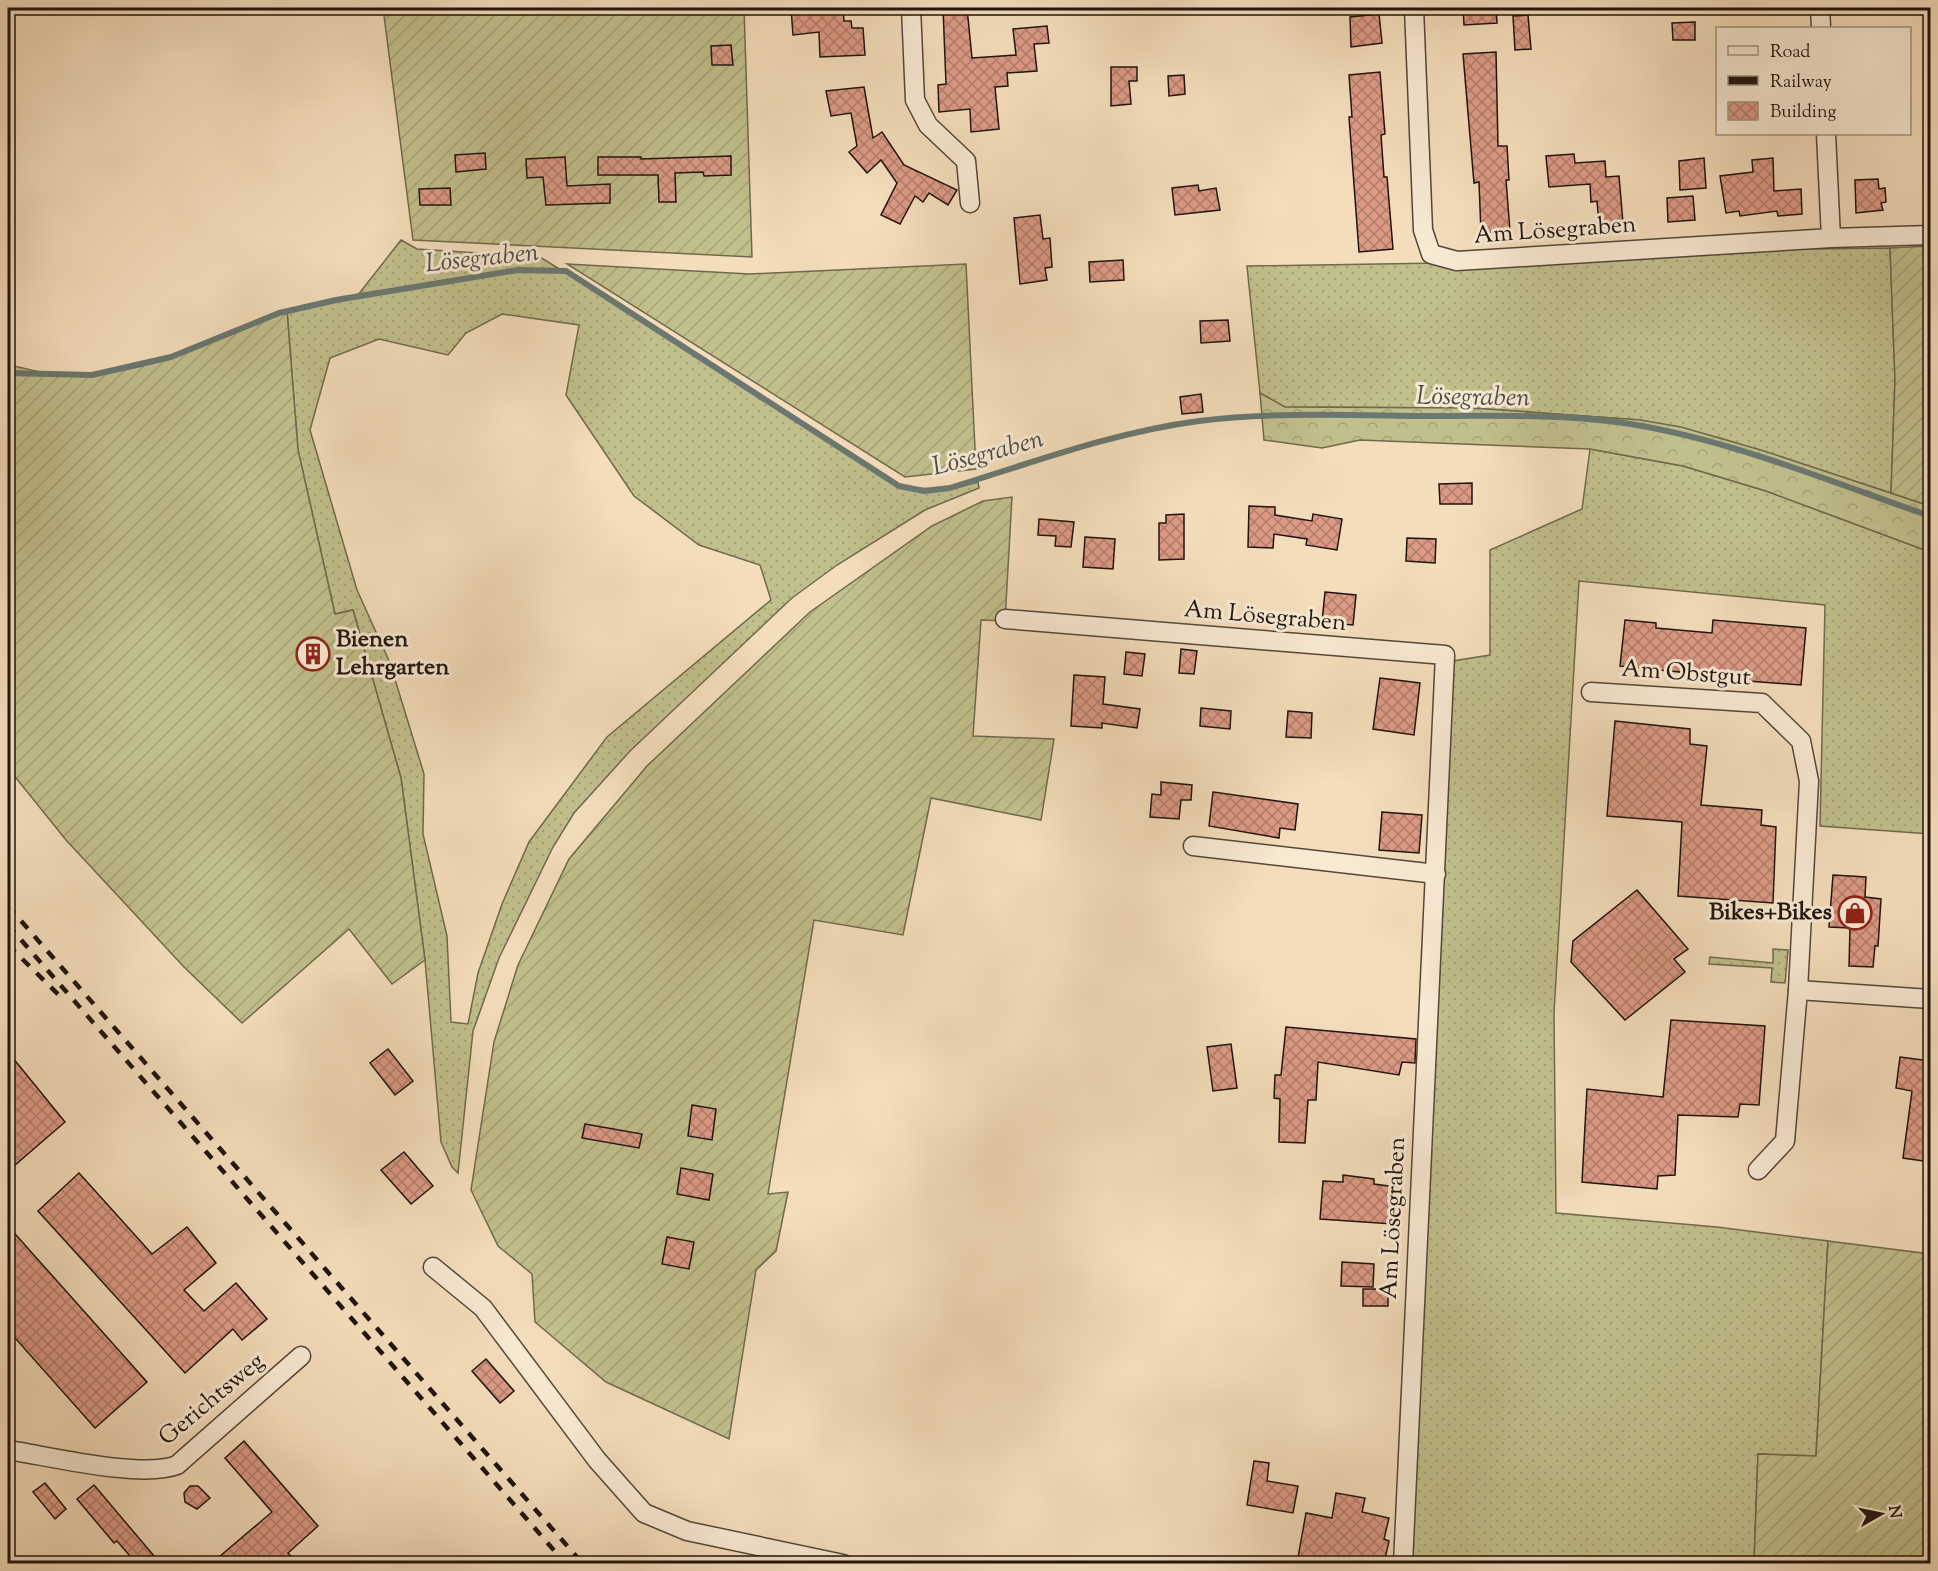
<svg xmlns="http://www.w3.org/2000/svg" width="1938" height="1571" font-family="'Sorts Mill Goudy',serif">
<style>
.grass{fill:url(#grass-dots);stroke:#70694d;stroke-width:1.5;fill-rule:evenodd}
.forest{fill:url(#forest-crowns);stroke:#70694d;stroke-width:1.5}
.garden{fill:url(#garden-furrows);stroke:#70694d;stroke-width:1.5}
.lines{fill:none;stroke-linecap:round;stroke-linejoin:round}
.stream{stroke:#6a7871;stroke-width:6}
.building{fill:url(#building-cross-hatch);stroke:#1f130e;stroke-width:1.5}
.street-casing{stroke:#544639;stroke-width:21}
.street{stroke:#f8e9d3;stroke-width:18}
.rail{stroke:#1f130e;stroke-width:4.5;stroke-dasharray:10 10;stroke-linecap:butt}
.labels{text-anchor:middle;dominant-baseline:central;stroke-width:6;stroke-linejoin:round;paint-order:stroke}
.street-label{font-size:24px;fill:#1f130e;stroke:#f8e9d3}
.poi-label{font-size:24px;font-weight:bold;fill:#1f130e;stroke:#f8e9d3;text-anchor:start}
.water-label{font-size:26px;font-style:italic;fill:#4b4e48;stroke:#f8e9d3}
</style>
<defs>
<pattern id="grass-dots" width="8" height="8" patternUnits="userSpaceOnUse" patternTransform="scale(1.5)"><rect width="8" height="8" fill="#c1bf8c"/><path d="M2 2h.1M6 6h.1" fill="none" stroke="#a5a378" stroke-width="1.8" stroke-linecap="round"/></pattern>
<pattern id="forest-crowns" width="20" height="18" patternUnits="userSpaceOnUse" patternTransform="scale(1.5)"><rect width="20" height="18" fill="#c1bf8c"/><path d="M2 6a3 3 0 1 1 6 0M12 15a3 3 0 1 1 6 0" fill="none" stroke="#a5a378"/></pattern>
<pattern id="garden-furrows" width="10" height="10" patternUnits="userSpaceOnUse" patternTransform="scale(1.5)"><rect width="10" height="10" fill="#c1bf8c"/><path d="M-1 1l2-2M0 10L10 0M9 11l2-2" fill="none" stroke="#a5a378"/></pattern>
<pattern id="building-cross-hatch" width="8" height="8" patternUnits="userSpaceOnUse" patternTransform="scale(1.5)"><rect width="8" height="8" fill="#dc9a85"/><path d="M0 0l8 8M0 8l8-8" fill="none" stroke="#b27c6b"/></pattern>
</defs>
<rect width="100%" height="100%" fill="#f4ddbb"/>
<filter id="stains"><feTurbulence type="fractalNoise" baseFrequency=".00333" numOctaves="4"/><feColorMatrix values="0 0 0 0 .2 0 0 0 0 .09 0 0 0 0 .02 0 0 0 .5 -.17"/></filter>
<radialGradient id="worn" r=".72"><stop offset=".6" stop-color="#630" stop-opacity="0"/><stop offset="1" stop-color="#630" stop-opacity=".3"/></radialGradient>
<g class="grass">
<path d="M401 240 417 249 540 257 663 333 899 488 952 489 978 482 979 488 925 510 837 565 792 598 630 751 574 813 553 847 499 958 473 1031 458 1173 452 1167 441 1142 425 960 401 778 353 610 335 614 298 450 287 311 358 295ZM502 314 579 325 566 395 634 496 699 545 760 565 771 600 607 737 529 842 502 904 478 973 468 1024 451 1022 447 936 423 834 424 774 390 663 357 590 310 430 330 358 379 339 448 355 466 333Z"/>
<polygon points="1890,248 1895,380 1891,493 1720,438 1640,420 1472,408 1284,407 1260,393 1247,266 1442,263 1638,251"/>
<polygon points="1590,449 1683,466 1766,491 1930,552 1930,834 1820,826 1825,605 1579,581 1554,1013 1556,1213 1717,1227 1828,1241 1816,1456 1758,1454 1754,1563 1402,1564 1440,663 1490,655 1490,550 1582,509"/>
<polygon points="1773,949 1788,950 1785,983 1771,982 1772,968 1709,964 1710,957 1773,963"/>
</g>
<polygon class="forest" points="1260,393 1285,407 1472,408 1640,420 1681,427 1764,451 1930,506 1930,552 1766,491 1683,466 1590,449 1360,440 1322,448 1264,440"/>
<g class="garden">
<polygon points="383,8 744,8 752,257 413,240"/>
<polygon points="1930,246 1930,506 1891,493 1895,380 1890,248"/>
<polygon points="567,264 749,274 966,264 976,469 905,477"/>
<path d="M287 311 298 450 335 614 353 610 401 778 425 960 392 984 349 929 242 1023 184 967 66 840 8 768V365C26 368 47 375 67 375 144 377 217 340 287 311Z"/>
<polygon points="1012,497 1005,621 981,620 973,736 1054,739 1041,820 931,798 903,935 814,920 768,1194 788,1192 776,1251 756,1270 729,1439 606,1382 535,1322 532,1274 498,1246 471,1190 494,1042 518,965 569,859 647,766 810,612 932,526 983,501"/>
<polygon points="1828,1241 1930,1254 1930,1563 1754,1563 1758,1454 1816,1456"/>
</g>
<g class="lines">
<path class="stream" d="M8 373 92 375 171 357 279 313 336 300 518 270 566 271 899 486 924 491 950 488C1031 463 1114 432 1199 421 1272 412 1347 415 1420 416 1485 416 1552 414 1617 422 1725 437 1828 481 1930 516"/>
</g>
<g class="building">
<polygon points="791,8 843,8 844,21 851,21 852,28 863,28 865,55 820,57 819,32 793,35"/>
<polygon points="943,8 967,8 972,58 1016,55 1013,29 1047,26 1049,43 1034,44 1037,71 1007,73 1008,86 995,87 999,129 971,132 970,109 939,112 938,85 946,84"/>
<polygon points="1463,8 1496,8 1497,23 1464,25"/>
<polygon points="1379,14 1382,43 1351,47 1350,17"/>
<polygon points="1528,15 1531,49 1515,50 1513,16"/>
<polygon points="1695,22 1695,40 1673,40 1672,23"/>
<polygon points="731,45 733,65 712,65 711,46"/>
<polygon points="1496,52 1498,146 1507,146 1509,180 1506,180 1510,231 1481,233 1479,182 1474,183 1463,54"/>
<polygon points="1111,67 1137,67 1137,81 1129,81 1131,104 1111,106"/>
<polygon points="1380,72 1385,134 1381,135 1384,177 1387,177 1393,249 1359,252 1349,117 1352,117 1349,75"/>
<polygon points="1184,75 1185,94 1169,96 1168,76"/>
<polygon points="864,87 873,138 882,132 904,165 957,190 948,205 929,193 923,202 915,196 900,224 881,215 897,183 881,160 867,173 849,152 857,146 851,113 831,116 826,91"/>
<polygon points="485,153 486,169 456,172 455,155"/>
<polygon points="1574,154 1575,163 1605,161 1606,177 1619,176 1623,223 1599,224 1597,201 1591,202 1590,184 1549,187 1546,156"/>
<polygon points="731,156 731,175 704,176 703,172 675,173 676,202 659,202 658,175 598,175 598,157 641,157 641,159"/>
<polygon points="565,157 567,186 610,184 610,203 546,205 543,177 527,178 526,159"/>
<polygon points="1704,158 1706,188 1680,190 1679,161"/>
<polygon points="1773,158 1774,191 1801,189 1802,214 1778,216 1777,211 1740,216 1739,211 1726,213 1720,176 1753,172 1752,160"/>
<polygon points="1878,179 1879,189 1885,188 1886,202 1881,203 1883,210 1856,213 1855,180"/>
<polygon points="1198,185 1199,191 1216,188 1220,210 1175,215 1172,188"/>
<polygon points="450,188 451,205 420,205 419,189"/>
<polygon points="1693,196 1695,220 1668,222 1667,198"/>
<polygon points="1040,215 1043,239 1050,238 1052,267 1045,268 1047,280 1020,284 1014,218"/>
<polygon points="1123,260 1124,280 1090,282 1089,262"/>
<polygon points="1228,320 1230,341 1201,343 1200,321"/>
<polygon points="1201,394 1203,412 1182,414 1180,397"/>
<polygon points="1472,483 1472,504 1440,504 1439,484"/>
<polygon points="1249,506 1275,507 1275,515 1312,521 1313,514 1342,519 1337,550 1306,545 1307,539 1274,534 1273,548 1248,547"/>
<polygon points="1184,514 1184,559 1159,560 1159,523 1166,523 1166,515"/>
<polygon points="1039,519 1074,522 1071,547 1055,546 1056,536 1038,535"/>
<polygon points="1085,537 1115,539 1113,569 1083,567"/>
<polygon points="1407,538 1436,539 1435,563 1406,561"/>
<polygon points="1325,592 1356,595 1353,625 1322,622"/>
<polygon points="1625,620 1656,623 1656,628 1712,633 1713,620 1806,628 1801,685 1709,678 1709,675 1620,666"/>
<polygon points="1181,649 1197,651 1194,674 1179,673"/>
<polygon points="1126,652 1145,654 1142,676 1124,674"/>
<polygon points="1074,675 1105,677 1103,704 1140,709 1137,728 1102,723 1102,728 1071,726"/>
<polygon points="1380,678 1420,683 1414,735 1373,729"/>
<polygon points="1201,708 1231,711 1230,729 1200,726"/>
<polygon points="1288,711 1312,713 1311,738 1286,737"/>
<polygon points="1615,721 1690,729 1690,744 1707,746 1701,805 1762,810 1761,825 1776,827 1773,903 1678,896 1682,822 1607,816"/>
<polygon points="1161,782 1192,785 1191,800 1181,800 1179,819 1150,817 1152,794 1161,795"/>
<polygon points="1213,792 1298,804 1295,830 1280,828 1279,838 1209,826"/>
<polygon points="1382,812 1422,815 1419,853 1379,850"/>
<polygon points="1833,875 1866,877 1865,897 1881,899 1878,946 1875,946 1873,967 1849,966 1850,928 1829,927"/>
<polygon points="1637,890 1688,949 1674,959 1685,972 1625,1020 1571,962 1573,941"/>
<polygon points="1671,1020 1765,1026 1759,1105 1740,1104 1738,1117 1678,1115 1675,1175 1658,1176 1657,1189 1582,1182 1587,1089 1663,1097"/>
<polygon points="1286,1027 1416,1039 1415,1063 1402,1062 1399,1075 1318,1062 1316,1100 1308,1100 1305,1143 1279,1142 1280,1099 1274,1098 1275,1075 1281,1075"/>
<polygon points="1231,1044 1237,1088 1213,1091 1207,1047"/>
<polygon points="388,1049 413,1081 395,1095 370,1063"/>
<polygon points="8,1052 65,1122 8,1171"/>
<polygon points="1900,1057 1930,1061 1930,1162 1903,1158 1912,1091 1896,1088"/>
<polygon points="692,1105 716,1109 712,1140 688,1136"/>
<polygon points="585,1124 642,1134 639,1148 582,1138"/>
<polygon points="404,1152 433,1186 411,1204 381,1170"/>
<polygon points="681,1168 713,1174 709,1200 677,1194"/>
<polygon points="79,1173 152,1254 187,1227 216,1263 184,1290 204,1311 236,1283 267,1319 242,1340 233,1329 185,1373 38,1211"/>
<polygon points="1343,1175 1374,1179 1374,1184 1396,1187 1393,1224 1320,1219 1323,1181 1343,1182"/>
<polygon points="8,1226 147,1382 95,1428 8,1330"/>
<polygon points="667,1237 694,1242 689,1269 662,1264"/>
<polygon points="1342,1262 1374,1264 1373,1287 1341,1286"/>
<rect x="1363" y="1289" width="25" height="17"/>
<polygon points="486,1359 514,1391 500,1403 472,1371"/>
<polygon points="244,1441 318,1526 288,1553 297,1563 212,1563 272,1512 225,1458"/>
<polygon points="1254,1461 1269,1463 1267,1481 1298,1486 1293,1513 1247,1505"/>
<polygon points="45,1483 66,1509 55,1519 33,1492"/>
<polygon points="94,1485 154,1556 146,1563 136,1563 117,1541 114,1543 77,1499"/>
<polygon points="190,1486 198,1486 210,1498 197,1509 185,1502 184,1493"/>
<polygon points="1336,1493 1365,1498 1362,1512 1389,1518 1384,1539 1389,1541 1384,1563 1297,1563 1306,1513 1332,1518"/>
</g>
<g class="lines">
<defs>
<g id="street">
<polyline points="911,8 915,100 928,125 966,161 970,203"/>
<polyline points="1414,8 1423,230 1431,254 1457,261 1831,238 1930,235"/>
<polyline points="1820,8 1821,28"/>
<polyline points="1826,134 1831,238"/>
<polyline points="1005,619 1445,655 1403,1564"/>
<polyline points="1591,692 1762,703 1801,741 1809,781 1798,990 1785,1141 1758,1170"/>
<polyline points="1193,846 1436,874"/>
<polyline points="1798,990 1930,999"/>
<polyline points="433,1267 483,1308 597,1460 644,1513 687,1531 843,1564"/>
<path d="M8 1450C48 1456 142 1479 177 1465L301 1356"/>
</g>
</defs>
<use href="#street" class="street-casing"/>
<use href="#street" class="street"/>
<g class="rail">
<polyline points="8,906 583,1564"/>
<polyline points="8,925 566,1564"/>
<polyline points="8,945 62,998"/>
</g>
</g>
<defs>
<symbol id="building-ring" viewBox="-11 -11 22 22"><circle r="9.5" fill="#f8e9d3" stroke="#8f2418" stroke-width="1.5"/><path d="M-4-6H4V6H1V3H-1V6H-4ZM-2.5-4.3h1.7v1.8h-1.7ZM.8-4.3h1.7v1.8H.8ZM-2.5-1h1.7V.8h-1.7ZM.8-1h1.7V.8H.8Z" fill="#8f2418"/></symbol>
<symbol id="shop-ring" viewBox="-11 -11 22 22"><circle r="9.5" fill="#f8e9d3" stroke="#8f2418" stroke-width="1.5"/><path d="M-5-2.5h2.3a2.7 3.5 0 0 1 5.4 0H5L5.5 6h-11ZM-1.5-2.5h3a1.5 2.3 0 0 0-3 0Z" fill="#8f2418"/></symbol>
</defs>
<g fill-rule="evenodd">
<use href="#building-ring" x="294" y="635" width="38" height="38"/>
<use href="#shop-ring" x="1836" y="894" width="38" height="38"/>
</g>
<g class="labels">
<g class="street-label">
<text transform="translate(1555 231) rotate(-4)">Am Lösegraben</text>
<text transform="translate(1265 617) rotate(5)">Am Lösegraben</text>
<text transform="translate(1686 674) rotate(4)">Am Obstgut</text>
<text transform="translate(1394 1218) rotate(-87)">Am Lösegraben</text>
<text transform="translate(212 1400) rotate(-40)">Gerichtsweg</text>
</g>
<g class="poi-label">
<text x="336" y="640">Bienen<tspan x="336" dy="28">Lehrgarten</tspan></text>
<text x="1832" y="913" text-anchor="end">Bikes+Bikes</text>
</g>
<g class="water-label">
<text transform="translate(482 259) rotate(-6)">Lösegraben</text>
<text transform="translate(1473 398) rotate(1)">Lösegraben</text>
<text transform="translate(988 454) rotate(-15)">Lösegraben</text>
</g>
</g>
<rect width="1938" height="1571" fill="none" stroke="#f4ddbb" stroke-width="30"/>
<rect x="9" y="9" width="1920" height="1553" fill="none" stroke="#1f130e" stroke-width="3"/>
<rect x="15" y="15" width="1908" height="1541" fill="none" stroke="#1f130e" stroke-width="1.5"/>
<rect x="1716" y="27" width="195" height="108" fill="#f8e9d3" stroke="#a19384" stroke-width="1.5"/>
<rect x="1728" y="46" width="30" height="9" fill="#f8e9d3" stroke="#a19384" stroke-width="1.5"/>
<text x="1770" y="57" font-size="18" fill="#1f130e">Road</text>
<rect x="1728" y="76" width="30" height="9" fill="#1f130e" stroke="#a19384" stroke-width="1.5"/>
<text x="1770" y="87" font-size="18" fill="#1f130e">Railway</text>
<rect x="1728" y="102" width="30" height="18" fill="url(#building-cross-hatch)" stroke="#a19384" stroke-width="1.5"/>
<text x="1770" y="117" font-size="18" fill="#1f130e">Building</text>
<g transform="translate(1881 1514) rotate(81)" stroke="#f8e9d3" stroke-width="4.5" paint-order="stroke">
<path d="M0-4.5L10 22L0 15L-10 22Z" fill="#1f130e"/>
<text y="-9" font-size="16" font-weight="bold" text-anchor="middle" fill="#1f130e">N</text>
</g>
<rect width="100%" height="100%" filter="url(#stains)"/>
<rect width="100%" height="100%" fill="url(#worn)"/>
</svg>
